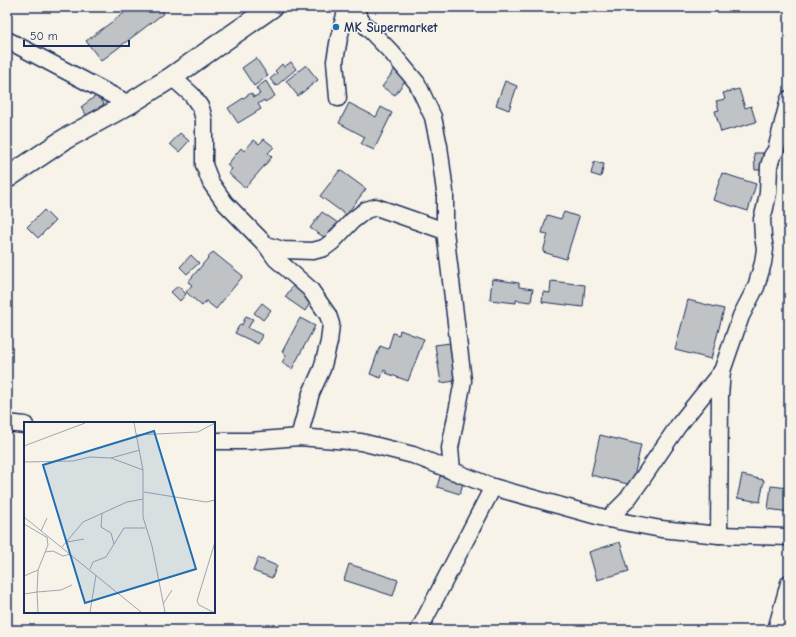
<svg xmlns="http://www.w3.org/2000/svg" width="796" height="637" font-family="'Comic Neue',sans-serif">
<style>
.building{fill:#c0c3c5;stroke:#1b2f5e}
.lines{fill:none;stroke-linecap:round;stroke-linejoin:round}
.minor-casing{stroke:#1b2f5e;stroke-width:19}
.major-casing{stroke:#1b2f5e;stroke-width:23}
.minor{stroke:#f7f3e8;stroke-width:16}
.major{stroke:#f7f3e8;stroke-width:20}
.poi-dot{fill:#1f6fb2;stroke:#f7f3e8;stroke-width:1.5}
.labels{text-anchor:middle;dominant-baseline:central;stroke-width:3;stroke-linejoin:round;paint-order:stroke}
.poi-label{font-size:13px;font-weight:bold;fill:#1b2f5e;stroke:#f7f3e8;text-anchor:start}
.inset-road{fill:none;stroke:#9fa5b1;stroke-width:1}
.view{fill:#1f6fb2;fill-opacity:0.15;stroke:#1f6fb2;stroke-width:2}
.inset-edge{fill:none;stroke:#1b2f5e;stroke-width:2}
</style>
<rect width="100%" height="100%" fill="#f7f3e8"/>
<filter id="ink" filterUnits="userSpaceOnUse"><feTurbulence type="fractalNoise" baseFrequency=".025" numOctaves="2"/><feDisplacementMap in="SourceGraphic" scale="8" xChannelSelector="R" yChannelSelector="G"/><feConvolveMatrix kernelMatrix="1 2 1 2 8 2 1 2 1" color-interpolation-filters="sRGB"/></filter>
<g filter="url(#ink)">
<g class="building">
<polygon points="132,7 160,7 164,13 101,61 86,41"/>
<polygon points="256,58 268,76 254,86 242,68"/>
<polygon points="291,62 296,69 276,86 270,79 277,73 275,71 282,64 284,67"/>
<polygon points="306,65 318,80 298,96 286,81"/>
<polygon points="395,69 407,78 395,95 382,87"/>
<polygon points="266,81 275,96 265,102 264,100 258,104 261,109 238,123 228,108 251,93 254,97 260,94 256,88"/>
<polygon points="505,81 517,86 509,110 496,105"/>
<polygon points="739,89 745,108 751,106 756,122 721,132 715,111 719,110 716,101 725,99 723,93"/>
<polygon points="97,95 104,104 87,116 81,107"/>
<polygon points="349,103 376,117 381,107 392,113 374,150 361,144 365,137 339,123"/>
<polygon points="180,133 189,141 179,152 170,144"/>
<polygon points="264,139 274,147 268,153 272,157 245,188 228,173 232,169 227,165 241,148 244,151 254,140 259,144"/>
<polygon points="754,153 763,153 763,170 755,170"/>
<polygon points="594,162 604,164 601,177 591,174"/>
<polygon points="340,170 366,189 346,215 320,196"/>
<polygon points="722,173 756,184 748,211 713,200"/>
<polygon points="44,210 55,221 38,238 27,227"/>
<polygon points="322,212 341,225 330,241 310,228"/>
<polygon points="564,212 579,217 566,259 543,252 548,234 542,233 547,215 561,219"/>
<polygon points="213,252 243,276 216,309 206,301 202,306 186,292 192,285 188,282"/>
<polygon points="191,255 199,263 187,274 180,267"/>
<polygon points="492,279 519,283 519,287 533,289 531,302 516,300 516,303 490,300"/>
<polygon points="551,281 585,285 583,307 542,302 543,292 550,293"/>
<polygon points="178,286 186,294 180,301 171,292"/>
<polygon points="293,286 312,300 305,311 285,297"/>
<polygon points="688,300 724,309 711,359 675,350"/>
<polygon points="262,303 271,310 263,320 254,313"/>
<polygon points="246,316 253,319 248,328 262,335 258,344 235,333 240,324 242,325"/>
<polygon points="300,318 315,326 292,369 282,363 286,355 282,352"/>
<polygon points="400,330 424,339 408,381 386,373 386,371 384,370 381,378 370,374 380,346 388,349 393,333 399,335"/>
<polygon points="450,343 455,381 441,383 435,345"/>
<polygon points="600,435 641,445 632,485 591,475"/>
<polygon points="742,475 764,480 760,502 737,498"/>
<polygon points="440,476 463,483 460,494 437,487"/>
<polygon points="771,486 789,488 789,512 768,509"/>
<polygon points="620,542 629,571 597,580 589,552"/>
<polygon points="258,558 277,566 272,578 253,571"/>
<polygon points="349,564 398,580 393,596 344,580"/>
<polygon points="7,591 12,592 9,612 7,612"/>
</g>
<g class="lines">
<defs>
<g id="minor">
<polyline points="353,7 362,22 392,53 417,83 433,117 439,146 445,192 445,231 463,381 450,448 452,471"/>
<polyline points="7,40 129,104"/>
<polyline points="172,77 192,95 201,108 204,120 204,165 211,183 225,203 266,245 283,250 313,251 324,248 332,242 352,221 366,210 376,207 445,231"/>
<polyline points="338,98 335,61 339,38 347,7"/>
<polyline points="266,245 276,259 310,289 328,315 331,324 329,342 322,369 311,393 299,437"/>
<polyline points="7,423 25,425"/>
<polyline points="214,441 250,441 299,437 361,442 413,455 493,487 608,519 661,529 719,535 789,537"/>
<polyline points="608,519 627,500 642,479 678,426 722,371"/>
<polyline points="719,535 720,396 722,371 741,316 756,287 763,263 765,249 763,237 762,219 765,208 768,193 769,166 772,156 776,150 789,99"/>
<polyline points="419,630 493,487"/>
<polyline points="776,630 789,583"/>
</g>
<polyline id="major" points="7,178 65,139 129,104 172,77 272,7"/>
</defs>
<use href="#minor" class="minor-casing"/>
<use href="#major" class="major-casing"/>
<use href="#minor" class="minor"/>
<use href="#major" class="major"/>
</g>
</g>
<circle class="poi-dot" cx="336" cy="27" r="4"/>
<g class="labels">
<g class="poi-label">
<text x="344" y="27">MK Supermarket</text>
</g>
</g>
<g transform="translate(24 422)">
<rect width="191" height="191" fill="#f7f3e8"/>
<path class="inset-road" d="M110 1 119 48V95L128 124 141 190M112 13 174 10 191 1M0 24 61 1M87 36 119 48M0 40 49 39 66 35 87 36 116 28M120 70 182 80 191 78M0 95 117 190M0 102 24 116M17 109 23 96M43 120 60 117M90 122 100 106H121M38 125 59 100 103 80 119 77M21 130 29 129 39 134 47 132M66 147 69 140 82 135 90 122 87 111 77 105 78 91M0 154 14 148M13 170 37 168 48 163M13 170 14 190M0 172 13 170 14 148 24 123 23 116M139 182 148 168M66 190 72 153M189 190 175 183 173 179 191 120"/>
<path class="view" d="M130 9 172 147 61 181 19 43Z"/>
<rect width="191" height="191" class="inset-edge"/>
</g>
<rect width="796" height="637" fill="none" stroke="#f7f3e8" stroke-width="24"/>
<rect x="12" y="12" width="772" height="613" fill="none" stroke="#1b2f5e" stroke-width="1.5" filter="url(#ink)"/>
<path d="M24 40v6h105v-6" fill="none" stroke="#1b2f5e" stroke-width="2"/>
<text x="30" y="40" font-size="12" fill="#1b2f5e" stroke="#f7f3e8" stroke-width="3" paint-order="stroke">50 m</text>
</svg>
